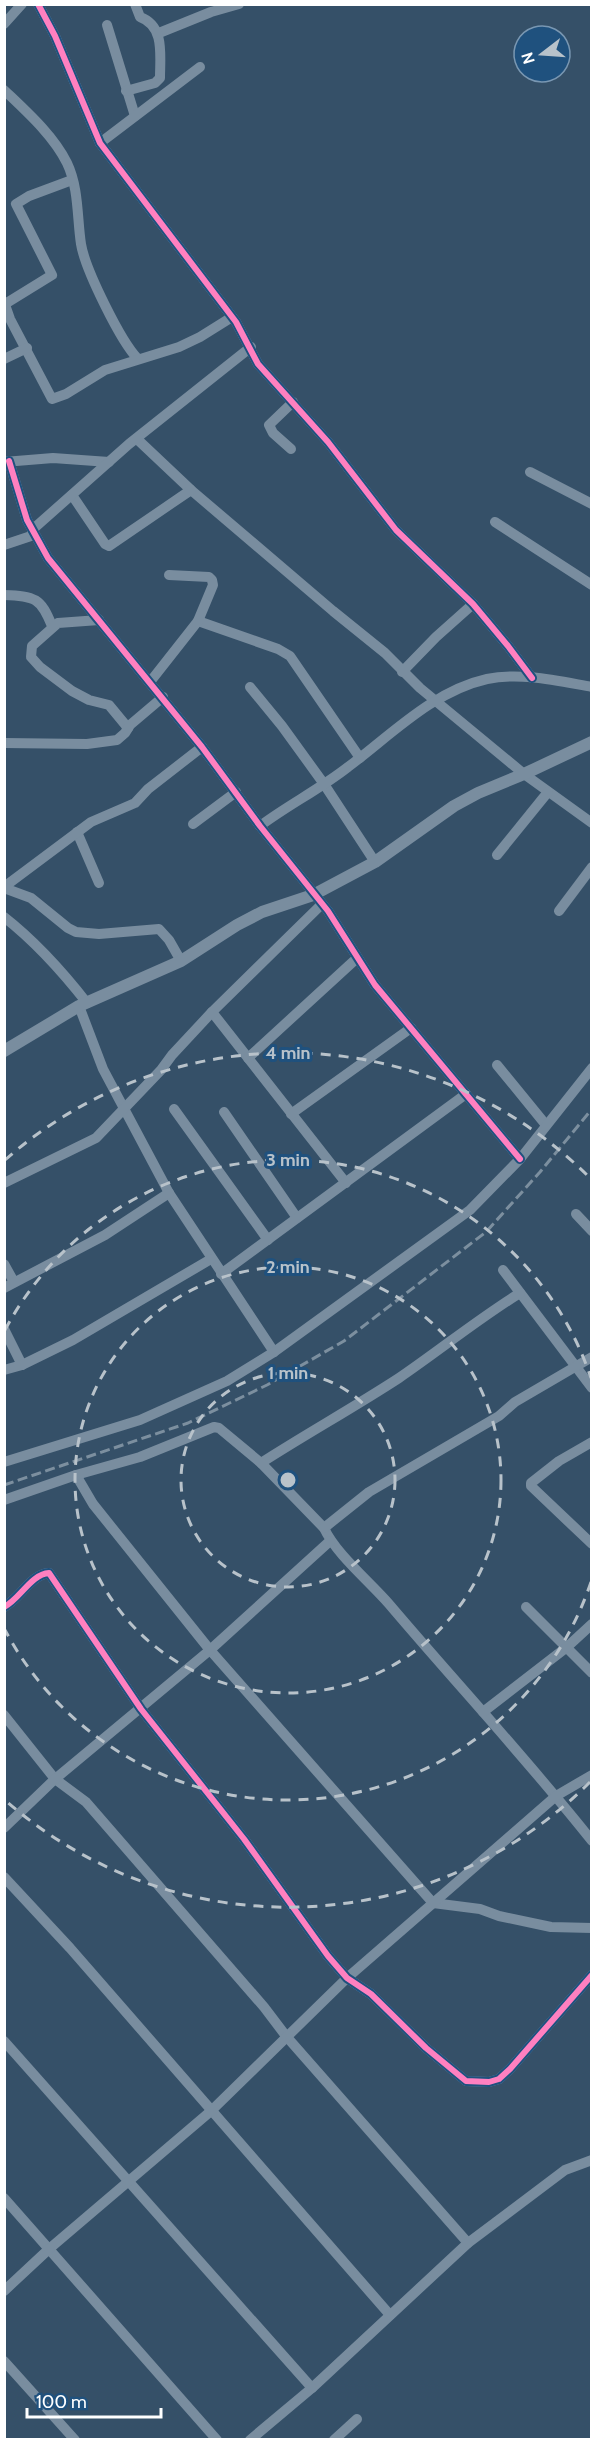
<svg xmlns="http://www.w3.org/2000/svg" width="596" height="2444" font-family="Cabin,sans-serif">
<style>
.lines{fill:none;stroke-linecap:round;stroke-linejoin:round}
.minor{stroke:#798d9f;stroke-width:10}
.tertiary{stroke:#798d9f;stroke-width:12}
.rail{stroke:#7c8f9f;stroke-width:3;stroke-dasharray:10 4.5;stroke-linecap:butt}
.cycleway-casing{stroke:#1f517e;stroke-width:10}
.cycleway{stroke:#ff80c0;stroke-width:6}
.ring{fill:none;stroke:#b8c2ca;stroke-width:3;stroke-dasharray:10 8}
.centre{fill:#b8c2ca;stroke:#1f517e;stroke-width:3}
.ring-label{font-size:18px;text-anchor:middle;font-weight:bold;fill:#b8c2ca;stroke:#1f517e;stroke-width:6;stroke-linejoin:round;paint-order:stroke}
</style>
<rect width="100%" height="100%" fill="#355068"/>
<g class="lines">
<g class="minor">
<polyline points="38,4 55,36 100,143 236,322 258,364 328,442 396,530 473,604 508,646 532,678"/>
<polyline points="4,24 22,4"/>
<polyline points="107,25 135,116"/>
<polyline points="159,33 211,12 239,4"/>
<path d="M4 90C27 112 53 135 67 163 79 188 77 218 81 244 85 269 121 342 138 359"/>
<path d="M126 91 155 83 160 78C160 55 165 26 140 17L135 4"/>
<polyline points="100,143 200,67"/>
<polyline points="4,302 10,319 52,399 66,394 105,370 179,347 200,337 232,317"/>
<polyline points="5,304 52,275 16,204 29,196 72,180"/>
<polyline points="4,359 27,348"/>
<polyline points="137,439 191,490 333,611 385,653 420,688 524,774 592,823"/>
<polyline points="291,449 273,433 269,425 293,402"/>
<polyline points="9,461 27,520 48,558 202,747 260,826 328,911 375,985 520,1159"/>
<polyline points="4,462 53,458 109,462"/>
<polyline points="530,472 592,504"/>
<polyline points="72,495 105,544 109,546 191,490"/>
<polyline points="495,522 592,585"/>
<polyline points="32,530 129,444 251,347"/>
<polyline points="4,545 34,535"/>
<path d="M4 595C35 596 41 598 52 626"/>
<polyline points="99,620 58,623 32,646 31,657 40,667 72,691 89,700 109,705 128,728"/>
<polyline points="198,621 278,649 290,656 360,758"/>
<polyline points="402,672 436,637 473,604"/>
<polyline points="150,682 198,621 213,585 212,580 209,577 169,575"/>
<polyline points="250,687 282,726 324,784 375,862"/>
<polyline points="4,743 87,744 117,740 125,733 130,725 163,697"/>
<polyline points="193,824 236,792"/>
<path d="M260 826C288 805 320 789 348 767 391 735 433 691 487 679 521 672 558 681 592 687"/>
<polyline points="77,832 99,883"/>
<polyline points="497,855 548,792"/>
<polyline points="4,887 91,822 135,803 148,789 202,747"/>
<polyline points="4,888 31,898 68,928 76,932 99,934 159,929 169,940 181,961"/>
<polyline points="559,911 592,867"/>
<path d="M4 917C36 942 62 971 87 1003"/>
<polyline points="79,1006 103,1069 169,1193 274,1352"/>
<polyline points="212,1012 346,1183"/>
<polyline points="248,1058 356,959"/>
<polyline points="497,1065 546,1125"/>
<polyline points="174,1109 268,1240"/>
<polyline points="224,1112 297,1218"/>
<polyline points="291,1114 411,1028"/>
<polyline points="4,1183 96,1138 161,1070 172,1055 212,1012 322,904"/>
<polyline points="576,1214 592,1231"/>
<polyline points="4,1264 14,1282"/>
<polyline points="503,1270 592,1388"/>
<polyline points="221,1274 466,1094"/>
<polyline points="4,1288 105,1235 169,1193"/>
<polyline points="4,1329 22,1365"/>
<polyline points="4,1370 22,1365 73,1340 211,1259"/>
<polyline points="592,1442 559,1461 531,1483 531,1486 592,1544"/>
<polyline points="4,1462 140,1420 227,1381 274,1352 470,1210 520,1159 592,1068"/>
<path d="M261 1463C306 1434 353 1408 399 1378 440 1350 478 1319 520 1293"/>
<polyline points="76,1475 93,1504 210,1650 433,1903 480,1909 499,1916 551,1927 592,1928"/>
<path d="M4 1500 76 1475 140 1457 214 1427 219 1428 261 1463 324 1528C336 1554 369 1581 389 1604 456 1683 527 1759 592 1841"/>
<polyline points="324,1528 369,1492 499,1416 515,1402 592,1357"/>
<path d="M4 1607C20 1599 31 1574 49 1573L141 1709 244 1839 328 1956 347 1978 371 1994 426 2048 466 2081 489 2082 499 2079 510 2069 592 1975"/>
<polyline points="526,1607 592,1673"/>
<polyline points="483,1712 567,1647 592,1624"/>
<polyline points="4,1715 55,1779 86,1802 264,2007 286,2036 468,2243"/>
<polyline points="4,1828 55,1779 210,1650 330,1541"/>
<polyline points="4,1877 70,1948 390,2315"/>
<polyline points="4,2041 312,2388"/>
<polyline points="4,2198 217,2440"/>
<polyline points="4,2291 49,2249 211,2111 347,1978 556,1796 592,1775"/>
<polyline points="4,2361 75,2440"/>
<polyline points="250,2440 312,2388 468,2243 565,2170 592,2160"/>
<polyline points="334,2440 357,2419"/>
</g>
<polyline class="tertiary" points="4,1051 79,1006 181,961 237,925 262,912 313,895 375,862 454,806 478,793 524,774 592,742"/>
<polyline class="rail" points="4,1485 188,1423 267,1385 344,1341 486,1232 540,1172 592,1109"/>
<defs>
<g id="cycleway">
<polyline points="38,4 55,36 100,143 236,322 258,364 328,442 396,530 473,604 508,646 532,678"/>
<polyline points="9,461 27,520 48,558 202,747 260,826 328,911 375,985 520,1159"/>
<path d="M4 1607C20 1599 31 1574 49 1573L141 1709 244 1839 328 1956 347 1978 371 1994 426 2048 466 2081 489 2082 499 2079 510 2069 592 1975"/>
</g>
</defs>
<use href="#cycleway" class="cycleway-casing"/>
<use href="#cycleway" class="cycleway"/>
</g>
<g class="ring">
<circle cx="288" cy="1480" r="107"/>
<circle cx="288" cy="1480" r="213"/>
<path d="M591 1582A320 320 0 0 1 5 1630M5 1330A320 320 0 0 1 591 1378"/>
<path d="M590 1782A427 427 0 0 1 5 1800M5 1160A427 427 0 0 1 590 1178"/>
</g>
<circle cx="288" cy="1480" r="9" class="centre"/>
<g class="ring-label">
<text x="288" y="1059">4 min</text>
<text x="288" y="1166">3 min</text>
<text x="288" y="1273">2 min</text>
<text x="288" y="1379">1 min</text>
</g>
<rect width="596" height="2444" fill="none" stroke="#ffffff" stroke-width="12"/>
<g transform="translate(542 54) rotate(253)"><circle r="28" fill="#1f517e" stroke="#7997b2" stroke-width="1.5"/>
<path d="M0-4.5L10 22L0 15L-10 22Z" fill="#b8c2ca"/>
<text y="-9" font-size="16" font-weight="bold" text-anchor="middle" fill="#ffffff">N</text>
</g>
<path d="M27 2408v9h134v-9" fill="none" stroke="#ffffff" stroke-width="3"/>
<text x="36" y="2408" font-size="18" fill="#ffffff" stroke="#1f517e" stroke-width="4.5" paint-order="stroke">100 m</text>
</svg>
